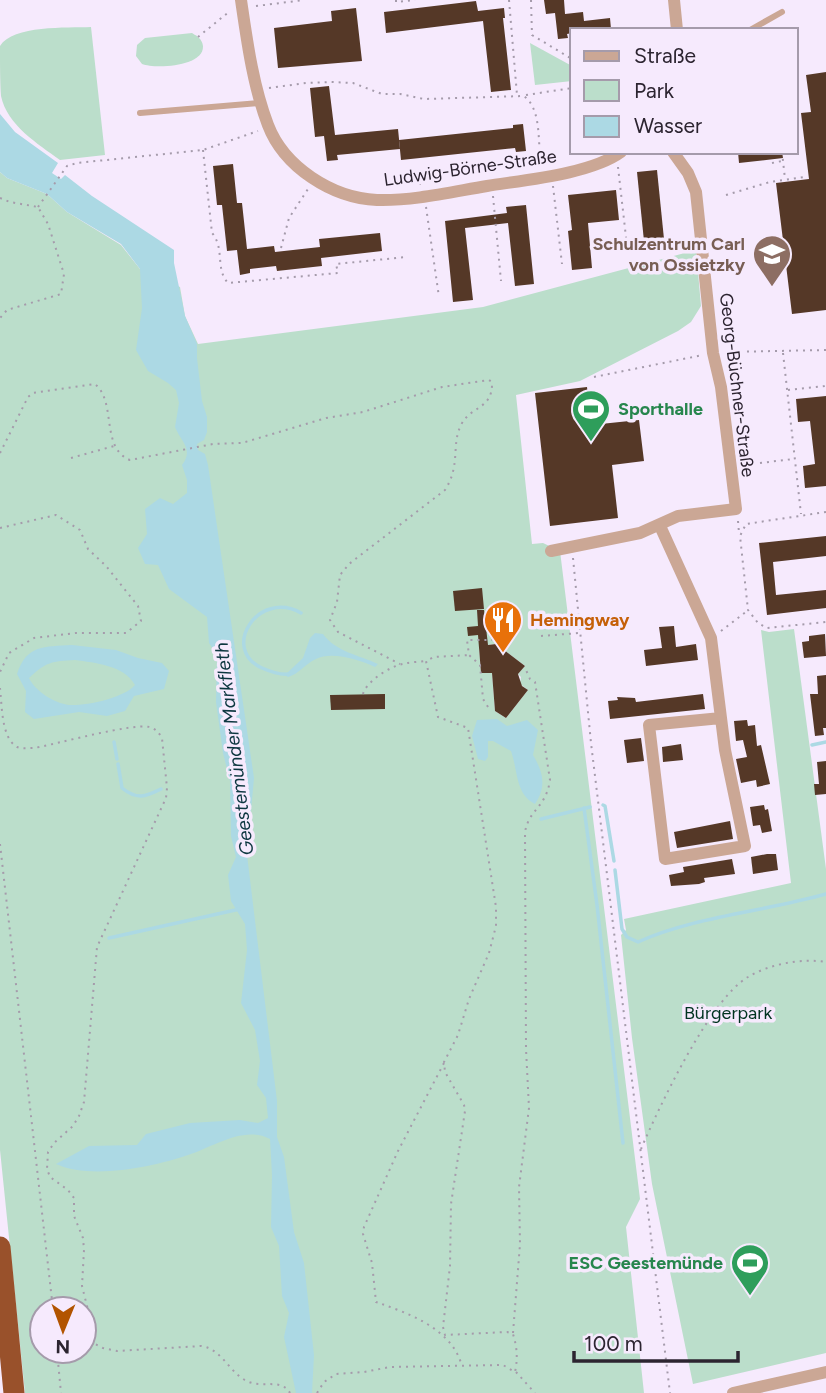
<svg xmlns="http://www.w3.org/2000/svg" width="826" height="1393" font-family="Figtree,sans-serif">
<style>
.green{fill:#bbdecb;fill-rule:evenodd}
.water{fill:#acd9e4;fill-rule:evenodd}
.lines{fill:none;stroke-linecap:round;stroke-linejoin:round}
.stream{stroke:#acd9e4;stroke-width:3.5}
.building{fill:#553827}
.path{stroke:#a59bab;stroke-width:2;stroke-dasharray:2 5;stroke-linecap:butt}
.lane{stroke:#cba795;stroke-width:6}
.street{stroke:#cba795;stroke-width:12}
.highway{stroke:#99512b;stroke-width:21}
.labels{text-anchor:middle;dominant-baseline:central;stroke-width:7;stroke-linejoin:round;paint-order:stroke}
.street-label{font-size:18px;fill:#2c2430;stroke:#f6eafd}
.education-label{font-size:18px;font-weight:bold;fill:#785e54;stroke:#f6eafd;text-anchor:end}
.leisure-label{font-size:18px;font-weight:bold;fill:#27864d;stroke:#f6eafd;text-anchor:start}
.food-label{font-size:18px;font-weight:bold;fill:#c56008;stroke:#f6eafd;text-anchor:start}
.park-label{font-size:18px;fill:#003320;stroke:#f6eafd}
.water-label{font-size:19px;font-style:italic;fill:#0d3740;stroke:#f6eafd}
</style>
<rect width="100%" height="100%" fill="#f6eafd"/>
<g class="green">
<path d="M91 27 105 155 60 160C38 144 7 125 1 96 0 81 0 62 0 46 13 25 67 28 91 27Z"/>
<path d="M192 33C197 36 202 39 203 46 204 67 155 69 142 64L136 56 137 45 145 38Z"/>
<polygon points="530,43 572,66 572,81 535,85"/>
<path d="M0 172 7 178 47 194 67 212 121 245 140 269 180 287 185 316 198 344 483 307 696 250 701 306 691 322 678 331 580 381 516 395 532 544 543 543 560 551 640 1199 626 1227 644 1393H25L0 1150ZM496 644 525 666 518 674 521 677 520 684 528 690 506 718 495 711 492 673H481L479 646ZM42 1309H84V1351H42Z"/>
<polygon points="794,629 826,869 826,1353 693,1384 652,1184 632,1038 621,935 626,930 624,919 791,883 761,630 769,632"/>
</g>
<g class="water">
<path d="M0 114 15 132 58 163 52 173 61 179 65 175 92 196 174 250V263L185 316 197 344V358L202 401 207 417V432L204 440 197 444 198 450 205 454 208 465 254 778 247 855 277 1101V1137L284 1157 294 1232 304 1263 314 1355 312 1393H296L284 1337 289 1313 282 1296 279 1246 271 1227 272 1175 270 1139C244 1125 213 1147 188 1155 153 1167 91 1180 56 1164L89 1146 137 1145 146 1134 190 1123 240 1120 258 1123 268 1118 266 1098 257 1085 260 1061 255 1030 241 1003 247 950 245 924 231 901 228 875 236 857 231 836 230 781 223 753 216 702 217 655 209 643 207 617 169 589 158 565 145 564 138 548 147 534 145 509 160 498 173 504 187 493V480L182 465C194 449 181 442 175 427L179 403 176 390 168 383 148 371 136 350 142 308 140 269 121 244 67 212 47 194 7 178 0 172Z"/>
<path d="M315 633 323 634C336 652 359 655 378 664L375 667C360 660 332 651 316 659 305 664 299 674 288 677L285 675 303 658 310 638Z"/>
<path d="M72 645 116 650 138 658 162 663 169 671 164 689 134 696 125 711 107 716 79 712 34 719 25 712 26 691 17 674C27 644 44 647 72 645ZM75 660C95 663 124 665 135 685 124 698 86 706 69 705 54 703 35 691 29 678 46 662 52 661 75 660Z"/>
<path d="M497 719 507 726 527 720 538 730 533 755C543 772 547 786 535 804 515 794 518 770 511 751L493 741H488V757L485 761 478 759 472 736 477 720Z"/>
</g>
<g class="lines">
<g class="stream">
<path d="M289 674C279 675 271 672 262 668 220 649 258 589 301 613"/>
<polyline points="114,742 117,759"/>
<polyline points="812,745 826,742"/>
<path d="M118 764 122 788C137 800 145 797 161 789"/>
<polyline points="603,805 605,806 614,861"/>
<polyline points="584,808 597,905 623,1143"/>
<polyline points="541,819 590,807"/>
<path d="M615 870 622 929 627 937 638 942C692 917 767 911 826 894"/>
<polyline points="109,938 240,909"/>
</g>
</g>
<g class="building">
<polygon points="544,0 564,0 565,14 583,12 584,21 610,18 611,29 572,30 572,33 567,34 568,38 558,39 555,13 546,14"/>
<polygon points="476,1 478,11 504,8 505,18 503,18 511,90 491,92 483,21 386,33 384,12"/>
<polygon points="356,8 362,61 278,68 274,28 332,21 331,11"/>
<polygon points="826,72 826,310 792,314 776,183 809,179 801,113 811,112 806,75"/>
<polygon points="329,86 335,135 398,129 400,149 337,155 338,160 327,161 324,136 315,137 310,88"/>
<polygon points="523,124 526,151 516,152 515,148 401,160 399,140 513,128 513,125"/>
<polygon points="738,152 782,152 783,158 739,163"/>
<polygon points="233,164 237,203 242,203 247,249 274,246 275,252 320,247 319,239 380,233 382,251 321,258 322,266 277,271 276,266 250,269 250,273 240,275 237,250 227,251 222,205 217,205 213,166"/>
<polygon points="657,170 665,249 645,251 637,172"/>
<polygon points="616,190 619,220 588,223 592,268 572,270 568,231 572,230 568,195"/>
<polygon points="526,205 534,284 515,286 508,223 465,228 473,300 453,302 445,221 507,213 506,207"/>
<polygon points="587,387 591,425 639,420 644,461 612,465 618,518 550,526 535,393"/>
<polygon points="826,396 826,486 805,488 803,466 815,464 810,421 798,422 796,399"/>
<polygon points="826,536 826,556 773,562 776,595 826,590 826,608 767,615 759,543"/>
<polygon points="482,588 484,609 455,611 453,591"/>
<polygon points="477,610 484,610 488,645 496,644 525,666 518,674 522,686 528,690 506,718 495,711 492,673 481,673 478,635 468,636 467,627 478,626"/>
<polygon points="674,626 676,647 696,644 698,660 646,666 644,650 662,648 659,627"/>
<polygon points="825,634 826,656 804,658 802,642 809,641 809,636"/>
<polygon points="826,675 826,728 823,728 824,735 815,736 810,694 818,694 817,676"/>
<polygon points="385,694 385,709 331,710 330,695"/>
<polygon points="703,694 705,709 610,719 608,701 618,700 617,697 635,698 636,702"/>
<polygon points="747,720 748,726 755,725 757,746 761,745 770,784 757,787 756,780 741,783 736,759 747,757 743,740 736,741 734,721"/>
<polygon points="641,738 644,761 627,763 624,740"/>
<polygon points="681,744 683,760 663,762 662,747"/>
<polygon points="826,761 826,794 815,795 814,784 819,784 817,762"/>
<polygon points="764,805 765,810 768,809 772,831 762,833 760,825 753,826 750,807"/>
<polygon points="730,821 733,839 677,848 674,832"/>
<polygon points="767,854 776,854 778,870 753,874 751,857"/>
<polygon points="732,859 735,874 704,878 705,882 699,884 671,886 669,875 684,872 683,867"/>
</g>
<g class="lines">
<g class="path">
<polyline points="396,0 396,2 415,0"/>
<polyline points="509,0 517,95"/>
<polyline points="531,0 532,35 572,59"/>
<polyline points="256,6 304,0"/>
<polyline points="198,37 230,11"/>
<path d="M269 88 306 83 331 82 353 83 382 94H400L424 99 524 96C540 108 538 135 540 154"/>
<polyline points="526,95 572,88"/>
<path d="M203 150 212 233C225 248 215 269 228 283L338 273 336 264 406 257"/>
<polyline points="782,152 785,179"/>
<polyline points="772,163 782,161"/>
<polyline points="618,167 627,246"/>
<polyline points="419,169 420,185"/>
<polyline points="553,186 562,264"/>
<polyline points="726,195 770,182 804,177"/>
<polyline points="493,196 501,281"/>
<polyline points="0,198 10,202 38,207 48,224 64,274 61,294 7,310 0,318"/>
<polyline points="38,207 67,166 77,163 203,150 258,131"/>
<polyline points="426,207 439,297"/>
<polyline points="281,248 289,218 308,189"/>
<polyline points="726,352 826,350"/>
<polyline points="783,353 801,514"/>
<polyline points="594,377 703,355"/>
<polyline points="788,390 826,386"/>
<path d="M0 453 28 397 33 393 95 384C117 402 100 448 130 460L213 444 242 443 326 418 363 412 442 387 489 380 492 382C493 410 471 405 461 425 451 445 461 465 445 490L349 564 340 575 337 602 330 620 338 632 400 664"/>
<polyline points="71,458 114,446"/>
<polyline points="760,463 793,459"/>
<polyline points="826,512 746,524 740,536 748,610 758,623 767,628 826,622"/>
<polyline points="738,521 739,533"/>
<polyline points="0,528 56,515 80,530 88,549 106,566 138,606 141,621 126,633 76,633 34,638 9,653 0,672"/>
<polyline points="573,558 591,743 670,1393"/>
<polyline points="721,631 747,611"/>
<polyline points="541,636 579,633"/>
<polyline points="506,639 507,627"/>
<path d="M0 688C2 704 1 738 17 747 22 749 28 748 34 748 57 744 131 723 150 727 156 729 159 733 162 738L167 788 166 798 97 947 84 1102 79 1116 73 1126 54 1143 48 1152 47 1169 50 1177 68 1190 74 1198V1216L83 1238 84 1250 82 1286 89 1314V1335L93 1343 103 1348 117 1351 201 1346C223 1349 229 1374 249 1382 264 1388 281 1378 290 1393"/>
<path d="M363 694C366 682 390 666 403 664 410 662 418 662 425 661"/>
<polyline points="488,707 483,699 480,665 469,655 467,640 492,640"/>
<polyline points="0,844 53,1309"/>
<path d="M444 1063 398 1151 364 1227 363 1234 372 1263 376 1302C408 1313 450 1328 461 1363"/>
<path d="M641 1149C659 1107 710 999 748 977 769 964 802 958 826 962"/>
<path d="M513 1333 520 1244 519 1187 529 1108 526 1049 525 832C529 809 546 808 550 780L535 682 530 679 526 670"/>
<polyline points="57,1351 61,1393"/>
<polyline points="516,1372 535,1393"/>
<path d="M317 1393 324 1382 336 1374 364 1372 390 1367 503 1365 515 1372C518 1358 517 1347 513 1334L507 1332 445 1335 443 1327 450 1266 451 1204 465 1111 464 1105 445 1072 444 1062 458 1035 469 999 489 953 496 926V907L468 728 438 717 426 661 434 657 469 655"/>
</g>
<g class="lane">
<polyline points="750,30 782,12"/>
<polyline points="140,113 260,103"/>
</g>
<g class="street">
<path d="M241 0C247 41 253 86 268 125 284 167 332 198 377 200 413 201 451 192 487 186 524 180 591 174 621 152"/>
<polyline points="674,0 677,30"/>
<polyline points="660,526 711,638 725,750 745,846 665,859 649,725 721,718"/>
<polyline points="551,551 640,533 678,516 736,509 721,387 713,353 696,192 688,173 673,152"/>
<polyline points="733,1393 826,1372"/>
</g>
<polyline class="highway" points="0,1247 14,1393"/>
</g>
<defs>
<symbol id="school-pin" viewBox="-11 -11 22 30"><path d="M0 17L-7.5 6A9.5 9.5 0 1 1 7.5 6Z" fill="#8d6e63" stroke="#f6eafd"/><path d="M0-5L7-2L0 1L-7-2ZM-4 1L0 2.5L4 1V4Q0 6-4 4Z" fill="#fff"/></symbol>
<symbol id="stadium-pin" viewBox="-11 -11 22 30"><path d="M0 17L-7.5 6A9.5 9.5 0 1 1 7.5 6Z" fill="#2e9e5b" stroke="#f6eafd"/><path d="M0-5a6.5 5 0 1 0 0 10a6.5 5 0 1 0 0-10ZM-3.5-1.8h7v3.6h-7Z" fill="#fff"/></symbol>
<symbol id="restaurant-pin" viewBox="-11 -11 22 30"><path d="M0 17L-7.5 6A9.5 9.5 0 1 1 7.5 6Z" fill="#e8710a" stroke="#f6eafd"/><path d="M-5-6h1v4h1v-4h1v4h1v-4h1v5L-1.5 .5V6h-2V.5L-5-1ZM5-6V6H3V1.5H1.5Q1.5-4 5-6Z" fill="#fff"/></symbol>
</defs>
<g fill-rule="evenodd">
<use href="#school-pin" x="750" y="232" width="44" height="60"/>
<use href="#stadium-pin" x="569" y="387" width="44" height="60"/>
<use href="#restaurant-pin" x="481" y="598" width="44" height="60"/>
<use href="#stadium-pin" x="728" y="1241" width="44" height="60"/>
</g>
<g class="labels">
<g class="street-label">
<text transform="translate(470 168) rotate(-8)">Ludwig-Börne-Straße</text>
<text transform="translate(737 385) rotate(83)">Georg-Büchner-Straße</text>
</g>
<g class="education-label">
<text x="745" y="244">Schulzentrum Carl<tspan x="745" dy="21">von Ossietzky</tspan></text>
</g>
<g class="leisure-label">
<text x="618" y="409">Sporthalle</text>
<text x="723" y="1263" text-anchor="end">ESC Geestemünde</text>
</g>
<g class="food-label">
<text x="530" y="620">Hemingway</text>
</g>
<g class="park-label">
<text x="728" y="1013">Bürgerpark</text>
</g>
<g class="water-label">
<text transform="translate(234 749) rotate(-97)">Geestemünder Markfleth</text>
</g>
</g>
<rect x="570" y="28" width="228" height="126" fill="#f6eafd" stroke="#a59bab" stroke-width="2"/>
<rect x="584" y="51" width="35" height="10" fill="#cba795" stroke="#a59bab" stroke-width="2"/>
<text x="634" y="63" font-size="21" fill="#2c2430">Straße</text>
<rect x="584" y="80" width="35" height="21" fill="#bbdecb" stroke="#a59bab" stroke-width="2"/>
<text x="634" y="98" font-size="21" fill="#2c2430">Park</text>
<rect x="584" y="116" width="35" height="21" fill="#acd9e4" stroke="#a59bab" stroke-width="2"/>
<text x="634" y="133" font-size="21" fill="#2c2430">Wasser</text>
<g transform="translate(63 1330) rotate(181)"><circle r="33" fill="#f6eafd" stroke="#a59bab" stroke-width="2"/>
<path d="M0-5L12 26L0 18L-12 26Z" fill="#b25400"/>
<text y="-10" font-size="19" font-weight="bold" text-anchor="middle" fill="#2c2430">N</text>
</g>
<path d="M574 1351v10h164v-10" fill="none" stroke="#2c2430" stroke-width="3.5"/>
<text x="584" y="1351" font-size="21" fill="#2c2430" stroke="#f6eafd" stroke-width="5" paint-order="stroke">100 m</text>
</svg>
